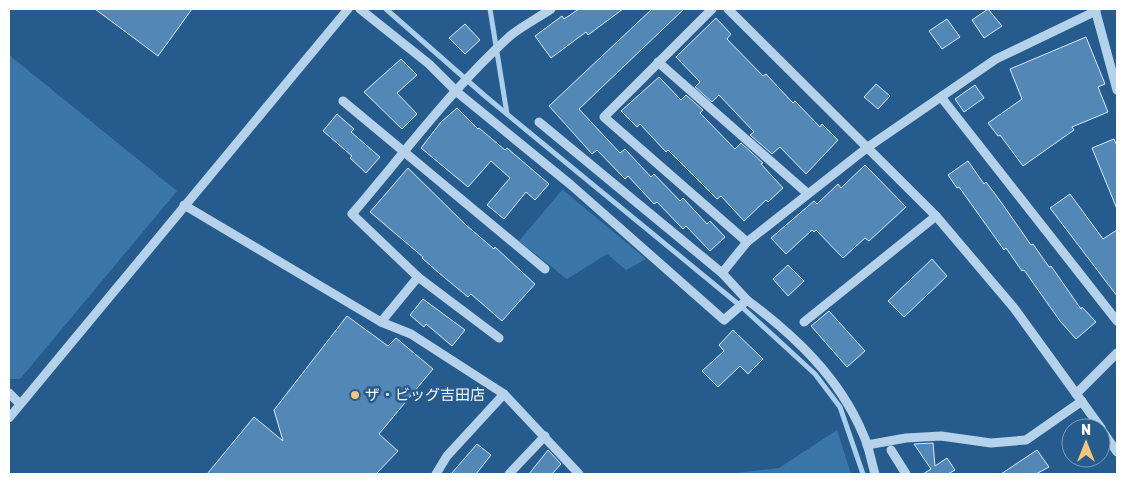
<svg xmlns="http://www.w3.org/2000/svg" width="1126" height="483" font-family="Rubik,'Noto Sans JP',sans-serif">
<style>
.green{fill:#3b76a9}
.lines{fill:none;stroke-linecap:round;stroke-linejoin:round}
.stream{stroke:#aaceeb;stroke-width:5}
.building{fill:#5387b5;stroke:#daeaf8}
.minor{stroke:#b6d2ea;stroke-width:9}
.poi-dot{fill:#f3c67b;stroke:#265c8d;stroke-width:2}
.labels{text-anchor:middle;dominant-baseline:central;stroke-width:5;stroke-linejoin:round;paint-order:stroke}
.poi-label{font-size:15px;fill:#fff;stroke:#265c8d;text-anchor:start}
</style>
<rect width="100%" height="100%" fill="#265c8d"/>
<g class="green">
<polygon points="9,55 177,191 20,379 9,379"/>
<polygon points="563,189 563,190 646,259 626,270 607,254 567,279 519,241"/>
<polygon points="837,430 851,474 725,474 779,468"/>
</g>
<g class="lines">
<g class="stream">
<polyline points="386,9 485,96 743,308 815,374 840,407 863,474"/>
<polyline points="490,9 507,114"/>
</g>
</g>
<g class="building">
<polygon points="95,9 192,9 158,56"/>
<polygon points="579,9 623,9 588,35 586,32 551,58 535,36 562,16 564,19"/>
<polygon points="652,9 684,9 579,109 620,153 625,149 651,177 654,174 680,201 683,198 707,224 710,221 725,237 710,251 686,226 683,229 657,202 654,204 628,176 625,179 597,150 592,154 549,106"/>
<polygon points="988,9 1002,26 984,38 972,20"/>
<polygon points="716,18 731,34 727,39 763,76 766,74 793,103 795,101 820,127 822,124 838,140 806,174 780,147 772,154 750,135 754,132 719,95 712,102 695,87 700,82 676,57"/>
<polygon points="947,19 960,37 942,49 929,31"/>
<polygon points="465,24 480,40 465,54 449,38"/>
<polygon points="1086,37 1105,84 1098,87 1108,112 1072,127 1074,130 1023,166 1000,135 998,136 988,123 1022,99 1010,69"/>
<polygon points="401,59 417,75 397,93 417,114 402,129 364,92"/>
<polygon points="659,77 681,100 686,95 703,110 700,113 735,149 741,143 763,163 761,164 783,188 768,202 766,200 744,221 721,196 717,199 668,150 666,152 640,124 637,127 621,111"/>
<polygon points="876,84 890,96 878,109 864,97"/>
<polygon points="975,85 984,98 964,112 955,99"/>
<polygon points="457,108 478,129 479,128 505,150 507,148 549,184 535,200 526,192 504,219 487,205 510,178 491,161 468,187 421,148 441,122"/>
<polygon points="337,114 354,129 351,132 380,157 366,173 350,158 352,156 323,131"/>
<polygon points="1114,139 1117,146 1117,209 1092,148"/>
<polygon points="968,161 984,184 986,182 1001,202 1031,245 1033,244 1049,267 1051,266 1081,309 1082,307 1096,322 1076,339 1060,321 1024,270 1022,271 1006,248 1004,250 959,187 957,188 948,175"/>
<polygon points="865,165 906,207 869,241 865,238 843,258 816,230 814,232 812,230 786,254 771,238 814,201 817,204 838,184 841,188"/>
<polygon points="408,168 466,225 494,249 495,247 535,284 502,321 471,294 468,297 439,273 422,258 423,257 370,212"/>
<polygon points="1070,194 1103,239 1117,230 1117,296 1050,208"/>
<polygon points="932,259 947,276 904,317 888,301"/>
<polygon points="788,265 804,281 788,296 773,279"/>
<polygon points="423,299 465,330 452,346 426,324 424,327 410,315"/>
<polygon points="829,311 865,351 847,367 811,326"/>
<polygon points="347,316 388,346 396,338 433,369 379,434 398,451 376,474 207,474 254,417 283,441 274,410"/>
<polygon points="733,330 763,359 748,374 740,366 718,387 702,371 724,351 719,345"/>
<polygon points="933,443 935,466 947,458 955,470 948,474 923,474 931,469 914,444"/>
<polygon points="477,444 491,455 476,474 451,474"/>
<polygon points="548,450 561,464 552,474 529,474"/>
<polygon points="1037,450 1049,467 1036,474 1001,474"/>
</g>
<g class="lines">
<g class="minor">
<polyline points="360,9 429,64 457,92 571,185 724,320 747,300 722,273"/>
<polyline points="712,9 604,117 747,242"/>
<polyline points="728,9 936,216 1014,308 1101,428"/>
<polyline points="1095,9 1117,90"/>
<polyline points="658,62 807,193"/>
<polyline points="941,97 1117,321"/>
<polyline points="343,101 545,269"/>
<polyline points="539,122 722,273 747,242 868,147 996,59 1096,11"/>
<polyline points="184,205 381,322"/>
<polyline points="418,277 381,322 411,334 504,394 579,474"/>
<path d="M747 300C795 336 839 377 863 434 869 446 871 461 875 474"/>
<polyline points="804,322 936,216"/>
<path d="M499 338 418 277 352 214C402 156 453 87 510 36 522 26 538 18 551 9"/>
<polyline points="9,393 20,404"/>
<polyline points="1076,394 1117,353"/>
<polyline points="9,418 348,9"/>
<polyline points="1101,429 1117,452"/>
<polyline points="867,445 906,438 941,436 991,443 1026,440 1082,401"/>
<polyline points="891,450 906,474"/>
<polyline points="436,474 447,456 504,394"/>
<polyline points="509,474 545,436"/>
</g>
</g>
<circle class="poi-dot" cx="355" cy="395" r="5"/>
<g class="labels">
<g class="poi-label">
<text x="365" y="395">ザ・ビッグ吉田店</text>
</g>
</g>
<rect width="1126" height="483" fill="none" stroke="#ffffff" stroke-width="20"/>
<g transform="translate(1086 443)"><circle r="24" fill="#265c8d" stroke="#7d9dbb"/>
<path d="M0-4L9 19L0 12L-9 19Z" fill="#f3c67b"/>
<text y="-8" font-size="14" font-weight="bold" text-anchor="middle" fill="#ffffff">N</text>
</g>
</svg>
